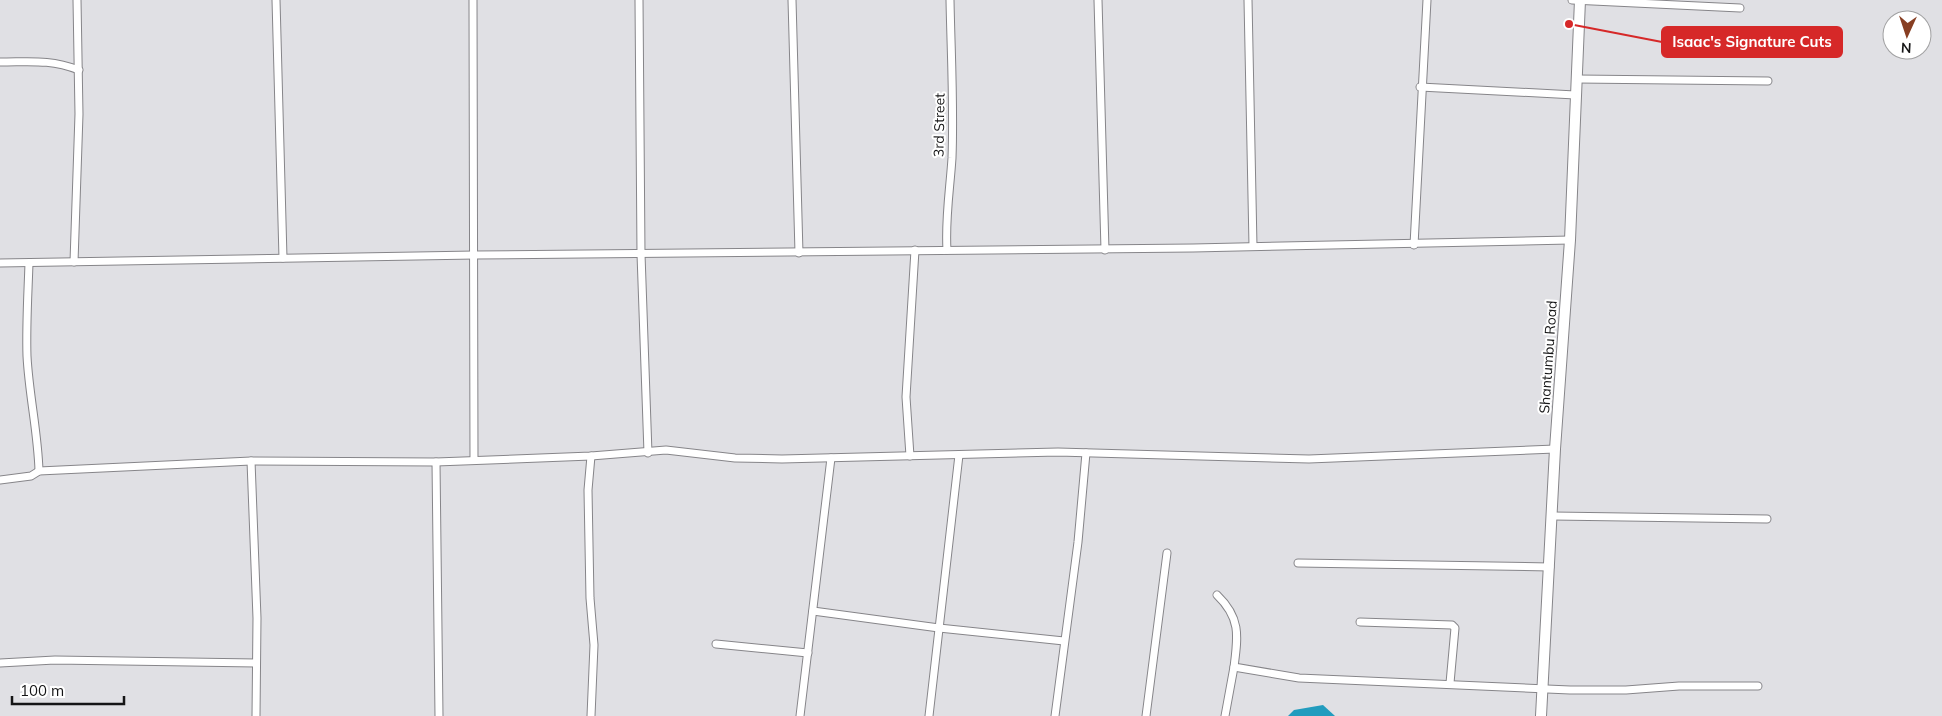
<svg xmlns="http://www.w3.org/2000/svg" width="1942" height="716" font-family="Mulish,sans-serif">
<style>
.water{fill:#229cbe}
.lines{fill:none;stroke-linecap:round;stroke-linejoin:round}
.street-casing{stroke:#868589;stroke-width:9}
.secondary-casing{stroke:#868589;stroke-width:12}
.street{stroke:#fff;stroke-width:7}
.secondary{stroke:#fff;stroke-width:10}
.labels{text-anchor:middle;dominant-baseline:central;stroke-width:4;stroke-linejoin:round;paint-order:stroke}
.street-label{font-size:14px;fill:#151516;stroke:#fff}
.leader{fill:none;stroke:#d62828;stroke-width:2}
.callout-dot{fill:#d62828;stroke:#fff;stroke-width:2}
.callout{fill:#d62828;stroke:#d62828;stroke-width:2}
.callout-label{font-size:15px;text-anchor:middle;font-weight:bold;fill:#fff}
</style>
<rect width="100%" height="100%" fill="#e0e0e4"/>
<polygon class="water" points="1323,705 1335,716 1288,716 1294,710"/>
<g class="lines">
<defs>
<g id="street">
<polyline points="276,0 283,258"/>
<polyline points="473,0 474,460"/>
<polyline points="639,0 641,254 648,453"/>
<polyline points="792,0 799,253"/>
<polyline points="1098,0 1105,250"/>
<polyline points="1248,0 1253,246"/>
<polyline points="1572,0 1740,8"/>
<path d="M0 62C31 62 49 59 79 70"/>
<polyline points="1577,79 1768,81"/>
<polyline points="1420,87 1575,95"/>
<polyline points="1414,245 1427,0"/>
<path d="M947 250C945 219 950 189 952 158 954 105 951 53 950 0"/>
<polyline points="74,262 79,114 77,0"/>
<polyline points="0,263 475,255 1193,248 1570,240"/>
<path d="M29 263C28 294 26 325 27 356 29 395 38 433 39 471"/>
<polyline points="910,456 906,397 915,250"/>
<polyline points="251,461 257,618 256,716"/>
<polyline points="436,462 439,716"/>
<polyline points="0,480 31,476 39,471 251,461 436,462 591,456 666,450 735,458 782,459 1058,452 1309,459 1555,449"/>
<polyline points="1553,516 1767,519"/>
<polyline points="1298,563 1550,567"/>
<path d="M1217 595C1241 618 1238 636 1234 667L1299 678 1570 690H1626L1679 686H1758"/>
<polyline points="813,611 939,628 1064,641"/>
<polyline points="1360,622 1452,625 1455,628 1450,683"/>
<polyline points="716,644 808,653"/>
<polyline points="0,663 55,660 256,663"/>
<polyline points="591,716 594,645 590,598 588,490 591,456"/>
<polyline points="800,716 831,458"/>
<polyline points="929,716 959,455"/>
<polyline points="1055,716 1078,542 1086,453"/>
<polyline points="1146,716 1167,553"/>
<polyline points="1225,716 1234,667"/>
</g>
<polyline id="secondary" points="1541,716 1555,449 1570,240 1580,0"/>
</defs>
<use href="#street" class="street-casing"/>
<use href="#secondary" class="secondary-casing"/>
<use href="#street" class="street"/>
<use href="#secondary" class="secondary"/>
</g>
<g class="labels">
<g class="street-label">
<text transform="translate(939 125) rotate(-89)">3rd Street</text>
<text transform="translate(1548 357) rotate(-86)">Shantumbu Road</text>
</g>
</g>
<path class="leader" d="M1569 24L1662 42"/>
<circle class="callout-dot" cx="1569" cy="24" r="5"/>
<rect class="callout" x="1662" y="27" width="180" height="30" rx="5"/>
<g class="callout-label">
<text x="1752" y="47">Isaac's Signature Cuts</text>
</g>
<g transform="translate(1907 35) rotate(183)"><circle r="24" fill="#ffffff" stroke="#a1a1a2"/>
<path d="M0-4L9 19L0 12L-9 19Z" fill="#873e22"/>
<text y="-8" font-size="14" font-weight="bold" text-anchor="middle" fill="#151516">N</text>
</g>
<path d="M12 696v8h112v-8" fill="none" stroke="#151516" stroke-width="2.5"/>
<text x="20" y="696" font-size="15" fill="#151516" stroke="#ffffff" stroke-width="4" paint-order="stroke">100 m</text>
</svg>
